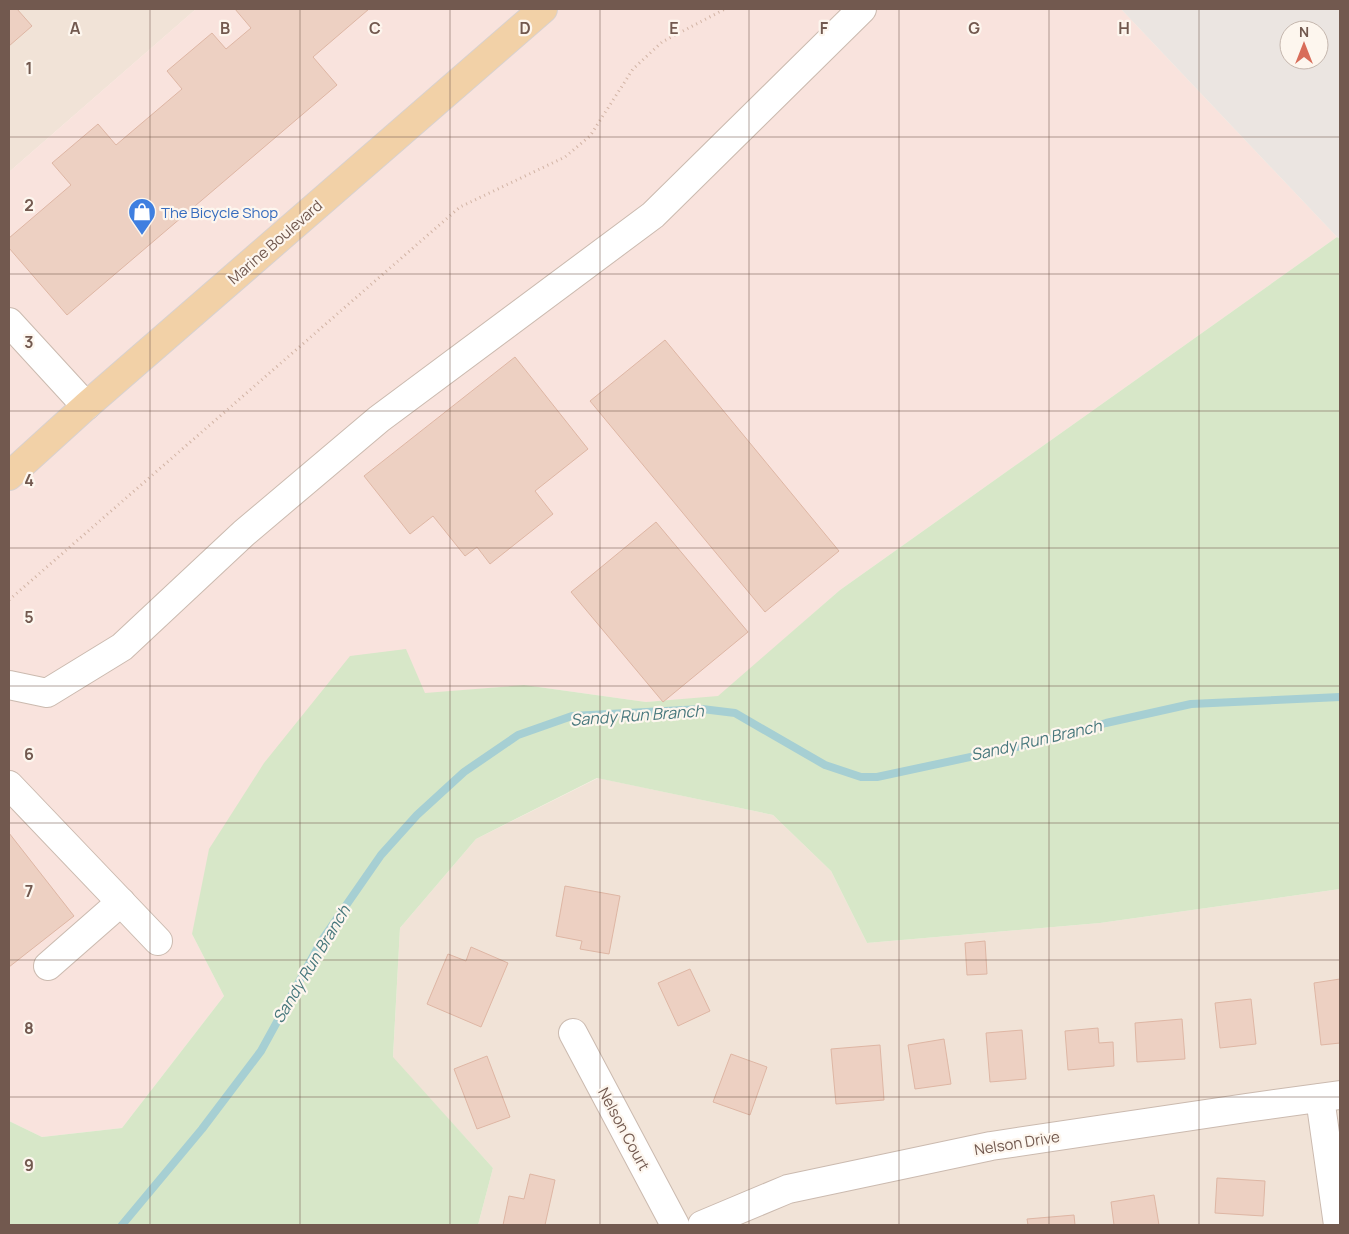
<svg xmlns="http://www.w3.org/2000/svg" width="1349" height="1234" font-family="Manrope,sans-serif">
<style>
.residential{fill:#f1e3d7}
.commercial{fill:#f9e3dd}
.industrial{fill:#ebe5e1;fill-rule:evenodd}
.green{fill:#d7e7c8}
.lines{fill:none;stroke-linecap:round;stroke-linejoin:round}
.stream{stroke:#a6cfd3;stroke-width:8}
.building{fill:#edd0c2;stroke:#deb6a4}
.minor-casing{stroke:#cbbaaf;stroke-width:30}
.major-casing{stroke:#d8d1ce;stroke-width:30}
.path{stroke:#d2b4a5;stroke-width:3;stroke-dasharray:1 4;stroke-linecap:butt}
.minor{stroke:#fff;stroke-width:28}
.major{stroke:#f2d1a7;stroke-width:28}
.grid{fill:none;stroke:#72594f;stroke-width:1;stroke-opacity:0.55}
.labels{text-anchor:middle;dominant-baseline:central;stroke-width:4.5;stroke-linejoin:round;paint-order:stroke}
.shop-label{font-size:15px;fill:#366cbe;stroke:#fdf6ee;text-anchor:start}
.street-label{font-size:15px;fill:#72594f;stroke:#fdf6ee}
.water-label{font-size:16px;font-style:italic;fill:#47777c;stroke:#fdf6ee}
.grid-label{font-size:16px;text-anchor:middle;font-weight:bold;fill:#72594f;stroke:#fdf6ee;stroke-width:4.5;stroke-linejoin:round;paint-order:stroke}
</style>
<rect width="100%" height="100%" fill="#faf2e8"/>
<g class="residential">
<polygon points="9,9 196,9 9,172"/>
<polygon points="598,778 773,815 831,871 867,943 1100,923 1340,889 1340,1225 478,1225 493,1168 393,1058 400,928 476,839"/>
</g>
<polygon class="commercial" points="196,9 1121,9 1337,237 840,590 718,697 646,702 524,685 424,694 192,934 224,996 122,1128 42,1137 9,1121 9,172"/>
<path class="industrial" d="M1121 9H1340V239L1337 237ZM1289 30H1319V60H1289Z"/>
<polygon class="green" points="1337,237 1340,239 1340,889 1100,923 867,943 831,871 773,815 597,778 476,839 400,928 393,1057 493,1168 478,1225 9,1225 9,1121 42,1137 122,1128 224,996 192,934 209,849 264,763 350,656 406,649 425,693 524,685 646,702 718,696 840,590"/>
<g class="lines">
<polyline class="stream" points="122,1225 202,1129 261,1051 322,940 381,855 417,815 464,772 518,735 572,716 702,709 735,713 825,765 861,777 877,777 1040,742 1106,723 1191,704 1340,697"/>
</g>
<g class="building">
<polygon points="9,9 17,9 32,26 9,46"/>
<polygon points="235,9 369,9 313,57 337,85 67,315 9,248 9,238 71,185 52,163 98,124 116,145 182,89 167,71 212,33 226,49 251,28"/>
<polygon points="665,340 839,551 765,612 590,401"/>
<polygon points="515,357 588,449 535,491 553,514 490,564 477,547 465,556 433,516 410,534 364,476"/>
<polygon points="656,522 748,632 663,702 571,592"/>
<polygon points="9,833 74,916 9,967"/>
<polygon points="565,886 620,896 609,954 580,949 582,941 556,936"/>
<polygon points="985,941 987,974 967,975 965,943"/>
<polygon points="471,947 508,963 481,1027 427,1004 448,954 466,961"/>
<polygon points="690,969 710,1011 678,1026 658,983"/>
<polygon points="1340,979 1340,1043 1321,1045 1314,983"/>
<polygon points="1251,999 1256,1044 1220,1048 1215,1003"/>
<polygon points="1182,1019 1185,1059 1137,1062 1135,1023"/>
<polygon points="1098,1028 1099,1043 1113,1042 1114,1066 1068,1070 1065,1031"/>
<polygon points="1022,1030 1026,1079 990,1082 986,1033"/>
<polygon points="944,1039 951,1084 915,1089 908,1045"/>
<polygon points="880,1045 884,1100 836,1104 831,1049"/>
<polygon points="731,1054 767,1067 750,1115 713,1102"/>
<polygon points="487,1056 510,1117 477,1129 454,1069"/>
<polygon points="530,1174 555,1180 545,1225 503,1225 509,1196 524,1199"/>
<polygon points="1217,1178 1265,1181 1263,1216 1215,1213"/>
<polygon points="1154,1195 1159,1225 1114,1225 1111,1202"/>
<polygon points="1074,1215 1075,1225 1028,1225 1027,1219"/>
</g>
<g class="lines">
<defs>
<g id="minor">
<polyline points="9,322 86,406"/>
<polyline points="9,685 47,693 122,647 244,533 379,419 653,215 862,9"/>
<polyline points="9,785 158,941"/>
<polyline points="48,966 121,902"/>
<polyline points="573,1033 675,1225"/>
<polyline points="1320,1098 1338,1225"/>
<polyline points="702,1225 788,1189 991,1146 1246,1108 1340,1095"/>
</g>
<polyline id="major" points="9,476 86,406 543,9"/>
</defs>
<use href="#minor" class="minor-casing"/>
<use href="#major" class="major-casing"/>
<polyline class="path" points="9,600 460,207 565,157 590,136 633,69 662,42 725,9"/>
<use href="#minor" class="minor"/>
<use href="#major" class="major"/>
</g>
<path class="grid" d="M150 9V1225M300 9V1225M450 9V1225M600 9V1225M749 9V1225M899 9V1225M1049 9V1225M1199 9V1225M9 137H1340M9 274H1340M9 411H1340M9 548H1340M9 686H1340M9 823H1340M9 960H1340M9 1097H1340"/>
<defs>
<symbol id="shop-pin" viewBox="-11 -11 22 30"><path d="M0 17L-7.5 6A9.5 9.5 0 1 1 7.5 6Z" fill="#3f7fe0" stroke="#fdf6ee"/><path d="M-5-2.5h2.3a2.7 3.5 0 0 1 5.4 0H5L5.5 6h-11ZM-1.5-2.5h3a1.5 2.3 0 0 0-3 0Z" fill="#fff"/></symbol>
</defs>
<g fill-rule="evenodd">
<use href="#shop-pin" x="126" y="196" width="32" height="43"/>
</g>
<g class="labels">
<g class="shop-label">
<text x="161" y="212">The Bicycle Shop</text>
</g>
<g class="street-label">
<text transform="translate(275 242) rotate(-41)">Marine Boulevard</text>
<text transform="translate(624 1129) rotate(62)">Nelson Court</text>
<text transform="translate(1017 1143) rotate(-9)">Nelson Drive</text>
</g>
<g class="water-label">
<text transform="translate(637 715) rotate(-4)">Sandy Run Branch</text>
<text transform="translate(1036 740) rotate(-13)">Sandy Run Branch</text>
<text transform="translate(311 964) rotate(-59)">Sandy Run Branch</text>
</g>
</g>
<g class="grid-label">
<text x="75" y="34">A</text>
<text x="225" y="34">B</text>
<text x="375" y="34">C</text>
<text x="525" y="34">D</text>
<text x="674" y="34">E</text>
<text x="824" y="34">F</text>
<text x="974" y="34">G</text>
<text x="1124" y="34">H</text>
<text x="29" y="74">1</text>
<text x="29" y="211">2</text>
<text x="29" y="348">3</text>
<text x="29" y="486">4</text>
<text x="29" y="623">5</text>
<text x="29" y="760">6</text>
<text x="29" y="897">7</text>
<text x="29" y="1034">8</text>
<text x="29" y="1171">9</text>
</g>
<rect width="1349" height="1234" fill="none" stroke="#72594f" stroke-width="20"/>
<g transform="translate(1304 45)"><circle r="24" fill="#fdf6ee" stroke="#c5b7ae"/>
<path d="M0-4L9 19L0 12L-9 19Z" fill="#d86d5a"/>
<text y="-8" font-size="14" font-weight="bold" text-anchor="middle" fill="#72594f">N</text>
</g>
</svg>
